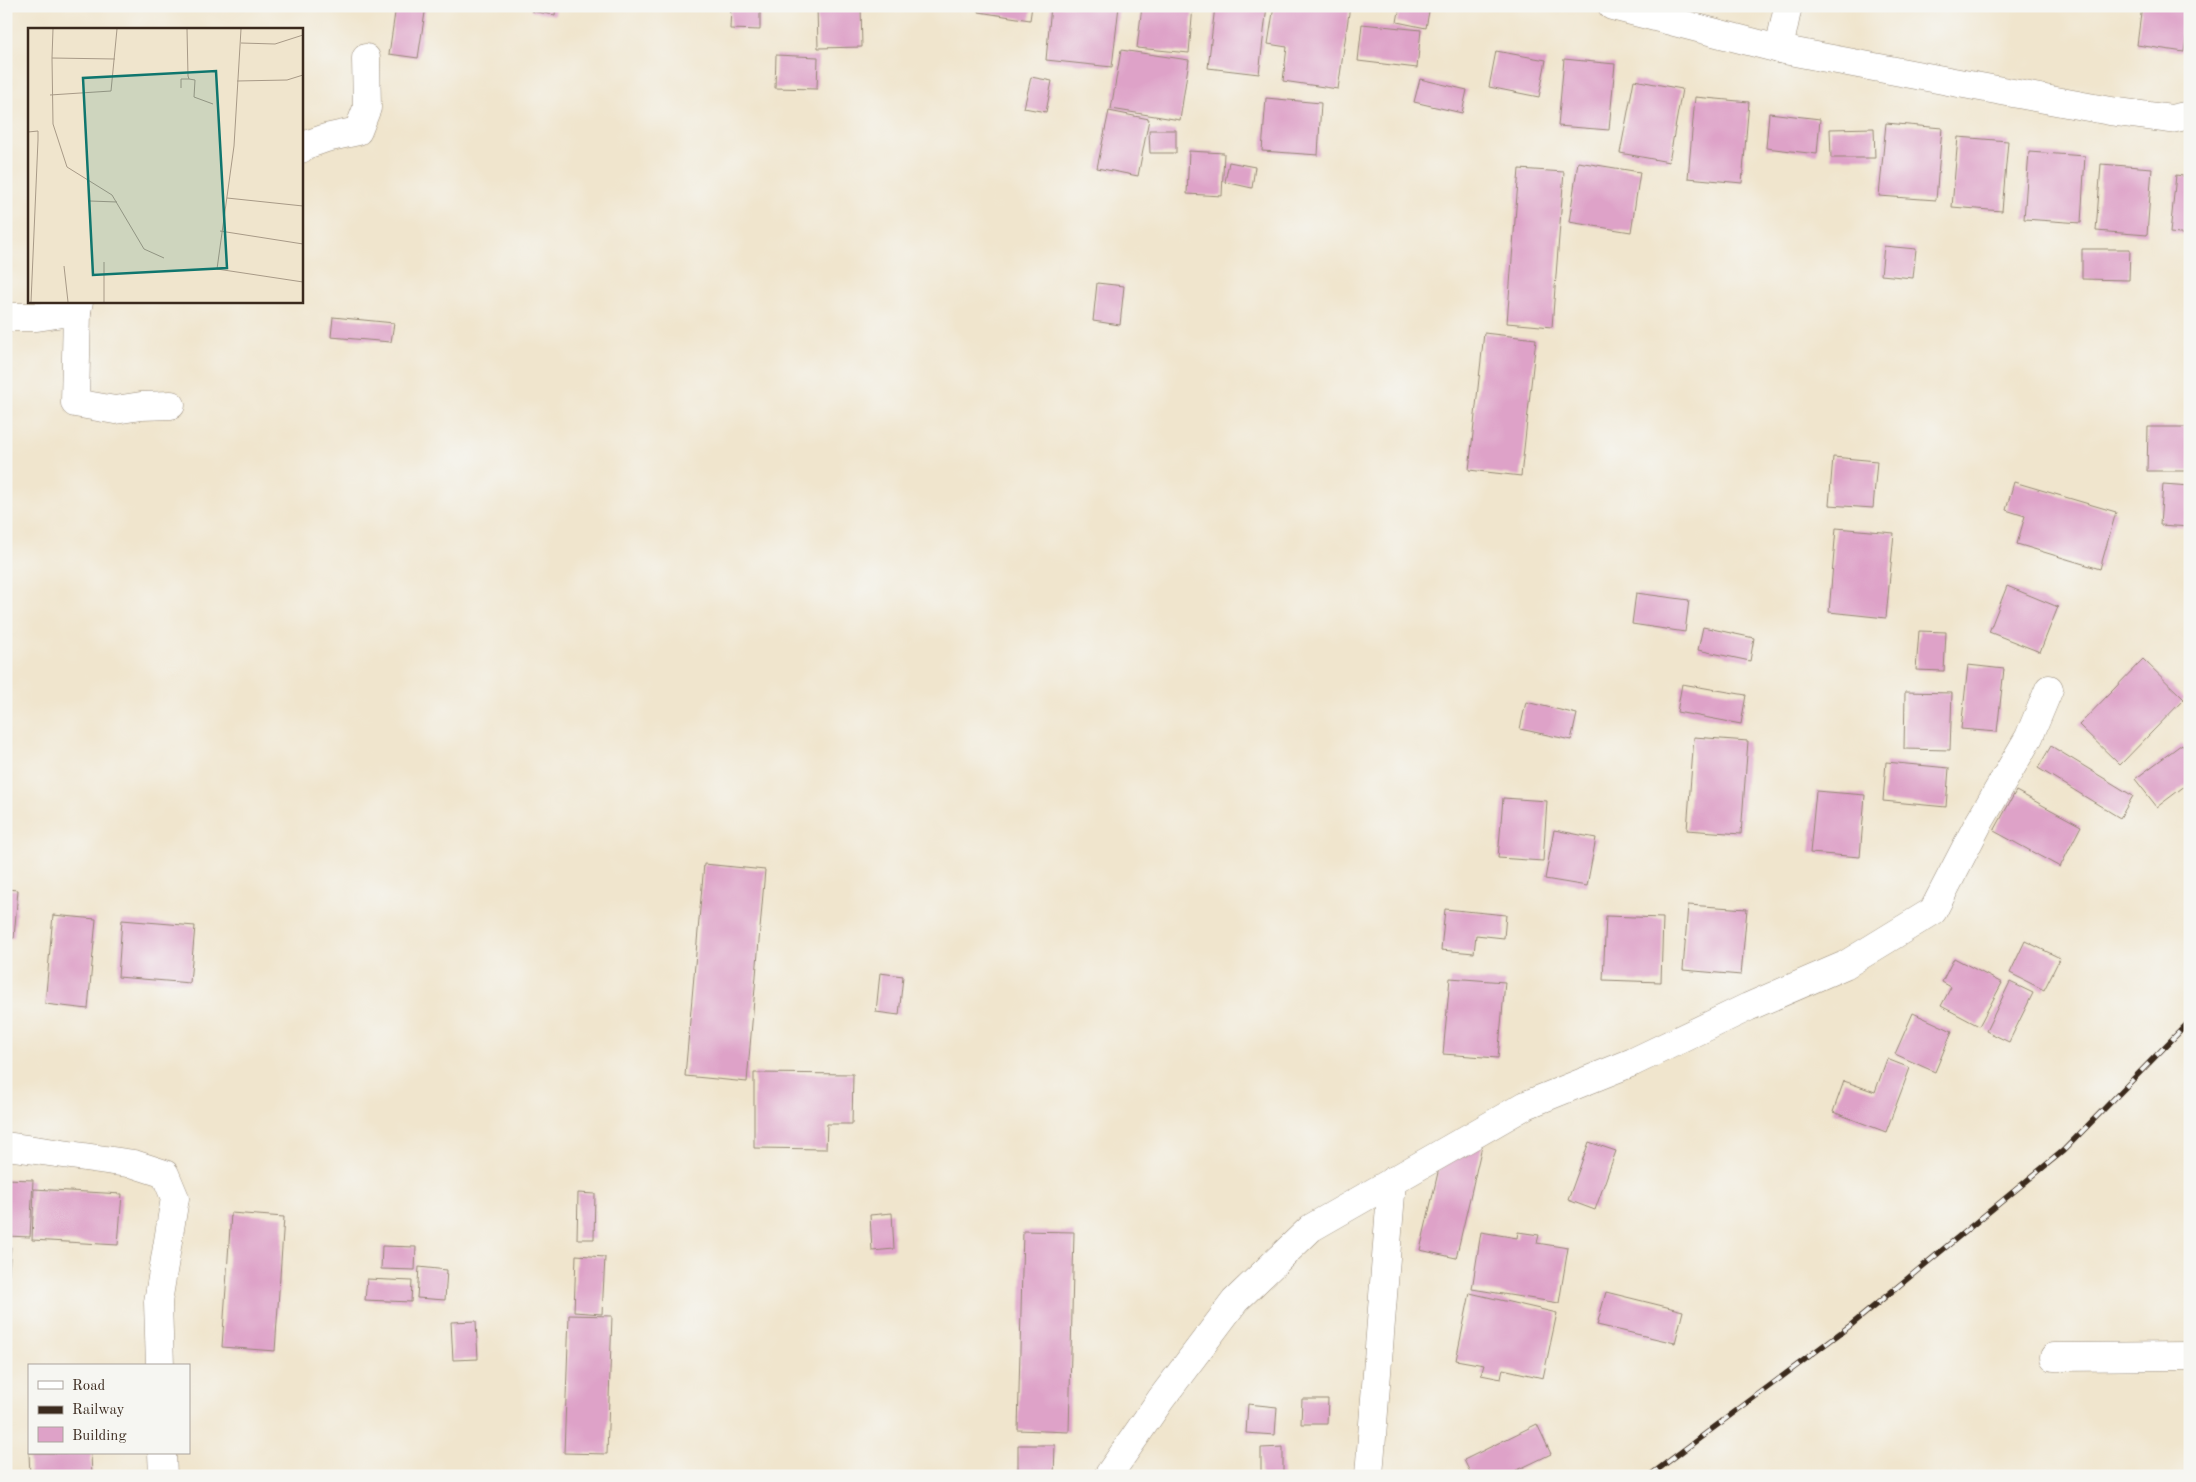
<svg xmlns="http://www.w3.org/2000/svg" width="2196" height="1482" font-family="'Old Standard TT',serif">
<style>
.building{fill:#dea2c8}
.lines{fill:none;stroke-linecap:round;stroke-linejoin:round}
.minor-casing{stroke:#968876;stroke-width:29}
.minor{stroke:#fff;stroke-width:28}
.rail-casing{stroke:#3b2a1e;stroke-width:5.5}
.rail{stroke:#f6f6f2;stroke-width:4;stroke-dasharray:11;stroke-linecap:butt}
.inset-road{fill:none;stroke:#a89a87;stroke-width:1}
.view{fill:#0f766e;fill-opacity:0.15;stroke:#0f766e;stroke-width:2.5}
.inset-edge{fill:none;stroke:#3b2a1e;stroke-width:2.5}
</style>
<rect width="100%" height="100%" fill="#f6f6f2"/>
<filter id="ink" filterUnits="userSpaceOnUse"><feTurbulence type="fractalNoise" baseFrequency=".02" numOctaves="2"/><feDisplacementMap in="SourceGraphic" scale="10" xChannelSelector="R" yChannelSelector="G"/><feConvolveMatrix kernelMatrix="1 2 1 2 8 2 1 2 1" color-interpolation-filters="sRGB"/></filter>
<filter id="wash" filterUnits="userSpaceOnUse"><feTurbulence type="fractalNoise" baseFrequency=".0096" numOctaves="4" result="noise"/><feDisplacementMap in="SourceGraphic" scale="20" xChannelSelector="R" yChannelSelector="G"/><feGaussianBlur stdDeviation="1.12" result="paint"/><feColorMatrix in="noise" values="0 0 0 0 0 0 0 0 0 0 0 0 0 0 0 0 0 1.4 0 .05"/><feComposite in="paint" operator="in"/></filter>
<g filter="url(#wash)">
<rect width="100%" height="100%" fill="#f0e5cd"/>
<g id="blocks">
<g class="building">
<polygon points="396,6 426,6 418,58 389,54"/>
<polygon points="532,6 556,6 555,15 531,11"/>
<polygon points="731,6 760,6 760,30 730,29"/>
<polygon points="817,6 861,6 862,47 818,48"/>
<polygon points="980,6 1032,6 1030,20 979,12"/>
<polygon points="1051,6 1119,6 1112,67 1046,60"/>
<polygon points="1142,6 1193,6 1189,53 1137,48"/>
<polygon points="1215,6 1267,6 1259,74 1208,68"/>
<polygon points="1274,6 1350,6 1338,89 1283,81 1287,47 1268,44"/>
<polygon points="1400,6 1430,6 1426,28 1397,22"/>
<polygon points="2142,6 2160,6 2190,11 2184,52 2137,45"/>
<polygon points="1362,24 1421,30 1417,68 1358,61"/>
<polygon points="1121,50 1189,60 1180,120 1111,109"/>
<polygon points="1496,51 1546,60 1539,97 1489,87"/>
<polygon points="776,55 818,57 817,89 775,88"/>
<polygon points="1564,59 1615,64 1609,130 1558,126"/>
<polygon points="1031,77 1052,81 1046,112 1024,108"/>
<polygon points="1420,79 1467,90 1462,113 1414,102"/>
<polygon points="1634,80 1682,89 1669,162 1620,153"/>
<polygon points="1695,97 1749,102 1742,183 1688,178"/>
<polygon points="1266,98 1321,103 1318,155 1262,151"/>
<polygon points="1109,111 1149,119 1138,176 1097,168"/>
<polygon points="1769,113 1820,119 1817,154 1766,148"/>
<polygon points="1886,123 1942,128 1936,200 1879,196"/>
<polygon points="1874,128 1875,158 1831,158 1830,129"/>
<polygon points="1149,130 1176,130 1176,153 1150,153"/>
<polygon points="1958,137 2008,141 2002,211 1952,207"/>
<polygon points="1189,151 1224,153 1222,196 1187,194"/>
<polygon points="2029,152 2085,156 2081,223 2024,219"/>
<polygon points="1229,162 1255,167 1252,188 1225,182"/>
<polygon points="1578,162 1640,172 1631,232 1569,222"/>
<polygon points="2101,164 2152,168 2147,235 2096,231"/>
<polygon points="1519,169 1564,172 1552,327 1507,323"/>
<polygon points="2176,175 2190,177 2190,235 2170,233"/>
<polygon points="1884,246 1916,249 1913,278 1881,275"/>
<polygon points="2082,249 2130,249 2129,280 2082,279"/>
<polygon points="1097,283 1124,286 1120,325 1093,321"/>
<polygon points="333,317 394,323 391,342 331,337"/>
<polygon points="1484,333 1536,339 1521,476 1469,470"/>
<polygon points="2148,427 2190,427 2190,471 2147,471"/>
<polygon points="1833,457 1877,461 1873,508 1829,505"/>
<polygon points="2014,482 2116,512 2100,569 2017,544 2025,516 2006,510"/>
<polygon points="2163,484 2190,486 2190,527 2160,525"/>
<polygon points="1836,528 1894,533 1886,618 1829,612"/>
<polygon points="2007,586 2058,607 2040,652 1989,632"/>
<polygon points="1636,593 1689,600 1685,632 1632,624"/>
<polygon points="1703,627 1754,638 1750,661 1698,650"/>
<polygon points="1919,631 1946,632 1944,671 1916,670"/>
<polygon points="2143,659 2184,699 2120,765 2079,725"/>
<polygon points="1968,665 2004,669 1997,732 1961,729"/>
<polygon points="1682,684 1746,695 1741,724 1677,712"/>
<polygon points="1905,692 1952,693 1950,750 1904,749"/>
<polygon points="1526,702 1577,714 1571,740 1520,729"/>
<polygon points="1694,737 1748,741 1741,834 1687,830"/>
<polygon points="2182,744 2190,754 2190,782 2157,807 2135,779"/>
<polygon points="2051,746 2133,796 2120,818 2038,768"/>
<polygon points="1886,762 1949,768 1946,807 1883,801"/>
<polygon points="1816,791 1865,795 1860,857 1810,853"/>
<polygon points="2016,791 2081,826 2060,867 1994,831"/>
<polygon points="1503,798 1547,801 1543,861 1498,858"/>
<polygon points="1554,830 1596,838 1587,886 1545,879"/>
<polygon points="704,864 765,870 747,1082 685,1076"/>
<polygon points="6,889 18,890 14,938 6,938"/>
<polygon points="1688,905 1747,909 1741,975 1683,970"/>
<polygon points="1445,909 1506,915 1504,938 1476,935 1474,953 1441,950"/>
<polygon points="53,915 96,919 88,1009 45,1004"/>
<polygon points="1606,916 1663,918 1661,982 1603,980"/>
<polygon points="122,920 195,926 190,983 118,977"/>
<polygon points="2025,941 2060,958 2044,990 2010,973"/>
<polygon points="1954,958 2002,983 1979,1026 1941,1006 1951,987 1942,982"/>
<polygon points="880,973 903,976 899,1015 876,1012"/>
<polygon points="1450,978 1505,982 1498,1058 1443,1054"/>
<polygon points="2010,982 2033,993 2009,1042 1986,1031"/>
<polygon points="1913,1013 1952,1031 1935,1072 1895,1054"/>
<polygon points="1887,1059 1910,1068 1886,1132 1833,1112 1844,1081 1875,1092"/>
<polygon points="754,1073 853,1074 852,1124 827,1124 826,1149 754,1148"/>
<polygon points="1446,1138 1482,1146 1456,1258 1420,1250"/>
<polygon points="1589,1142 1616,1151 1595,1210 1568,1200"/>
<polygon points="6,1179 33,1180 30,1237 6,1236"/>
<polygon points="34,1189 122,1194 118,1245 32,1240"/>
<polygon points="578,1193 595,1194 594,1239 577,1239"/>
<polygon points="231,1213 284,1217 275,1351 222,1347"/>
<polygon points="892,1213 894,1249 872,1251 870,1215"/>
<polygon points="1023,1231 1074,1232 1069,1432 1018,1430"/>
<polygon points="1481,1232 1517,1238 1518,1232 1539,1235 1537,1243 1568,1248 1559,1303 1472,1289"/>
<polygon points="382,1246 416,1247 415,1270 381,1269"/>
<polygon points="6,1247 11,1247 8,1283 6,1283"/>
<polygon points="576,1255 605,1257 602,1314 574,1312"/>
<polygon points="419,1267 447,1270 445,1300 417,1298"/>
<polygon points="367,1279 412,1281 411,1302 365,1300"/>
<polygon points="1606,1292 1683,1311 1675,1343 1597,1325"/>
<polygon points="1470,1293 1557,1313 1543,1378 1503,1369 1501,1379 1481,1375 1484,1365 1456,1360"/>
<polygon points="569,1315 612,1316 607,1454 564,1453"/>
<polygon points="476,1321 478,1359 453,1360 451,1322"/>
<polygon points="1302,1399 1328,1399 1327,1424 1301,1424"/>
<polygon points="1248,1404 1277,1407 1275,1435 1246,1433"/>
<polygon points="1537,1424 1551,1454 1505,1476 1472,1476 1464,1460"/>
<polygon points="1018,1445 1055,1445 1054,1476 1018,1476"/>
<polygon points="1283,1447 1283,1476 1261,1476 1261,1448"/>
<polygon points="29,1453 91,1453 92,1476 30,1476"/>
</g>
</g>
</g>
<g filter="url(#ink)">
<use href="#blocks" fill-opacity="0" stroke="#968876" stroke-width="1"/>
<g class="lines">
<defs>
<g id="minor">
<polyline points="1612,6 1779,49 1964,84 2110,111 2171,119 2190,115"/>
<polyline points="1779,49 1788,6"/>
<polyline points="301,149 303,146 326,138 358,131 367,108 366,58"/>
<polyline points="77,311 75,403 115,410 141,406 171,405"/>
<polyline points="6,317 37,317 77,311 79,301"/>
<polyline points="6,1146 134,1164 165,1174 175,1198 158,1302 160,1366"/>
<polyline points="2054,1357 2190,1356"/>
<polyline points="162,1453 163,1476"/>
<polyline points="1369,1475 1392,1181"/>
<polyline points="1108,1476 1161,1399 1235,1301 1311,1228 1526,1105 1633,1062 1748,1007 1845,965 1933,911 1977,826 2029,737 2049,689"/>
</g>
</defs>
<use href="#minor" class="minor-casing"/>
<use href="#minor" class="minor"/>
<defs>
<polyline id="rail" points="1649,1476 1851,1325 2063,1151 2190,1021"/>
</defs>
<use href="#rail" class="rail-casing"/>
<use href="#rail" class="rail"/>
</g>
</g>
<g transform="translate(28 28)">
<rect width="275" height="275" fill="#f0e5cd"/>
<path class="inset-road" d="M159 1 160 48 161 51 167 52 166 69 185 76M213 1 206 118 189 241 275 254M213 15 247 16 275 7M24 30 25 1M87 31 24 30 25 96 39 139 84 167 116 221 136 230M209 53 259 52 275 47M153 60V51H161M22 67 83 63 89 1M0 104 10 103V112L3 274M199 170 275 178M62 173 89 174M192 203 275 216M36 238 40 274M76 274V234"/>
<path class="view" d="M188 43 199 240 65 247 55 50Z"/>
<rect width="275" height="275" class="inset-edge"/>
</g>
<rect width="2196" height="1482" fill="none" stroke="#f6f6f2" stroke-width="25"/>
<rect x="28" y="1364" width="162" height="90" fill="#f6f6f2" stroke="#aba49d"/>
<rect x="38" y="1381" width="25" height="8" fill="#ffffff" stroke="#aba49d"/>
<text x="72" y="1390" font-size="15" fill="#3b2a1e">Road</text>
<rect x="38" y="1406" width="25" height="8" fill="#3b2a1e" stroke="#aba49d"/>
<text x="72" y="1414" font-size="15" fill="#3b2a1e">Railway</text>
<rect x="38" y="1427" width="25" height="15" fill="#dea2c8" stroke="#aba49d"/>
<text x="72" y="1440" font-size="15" fill="#3b2a1e">Building</text>
</svg>
